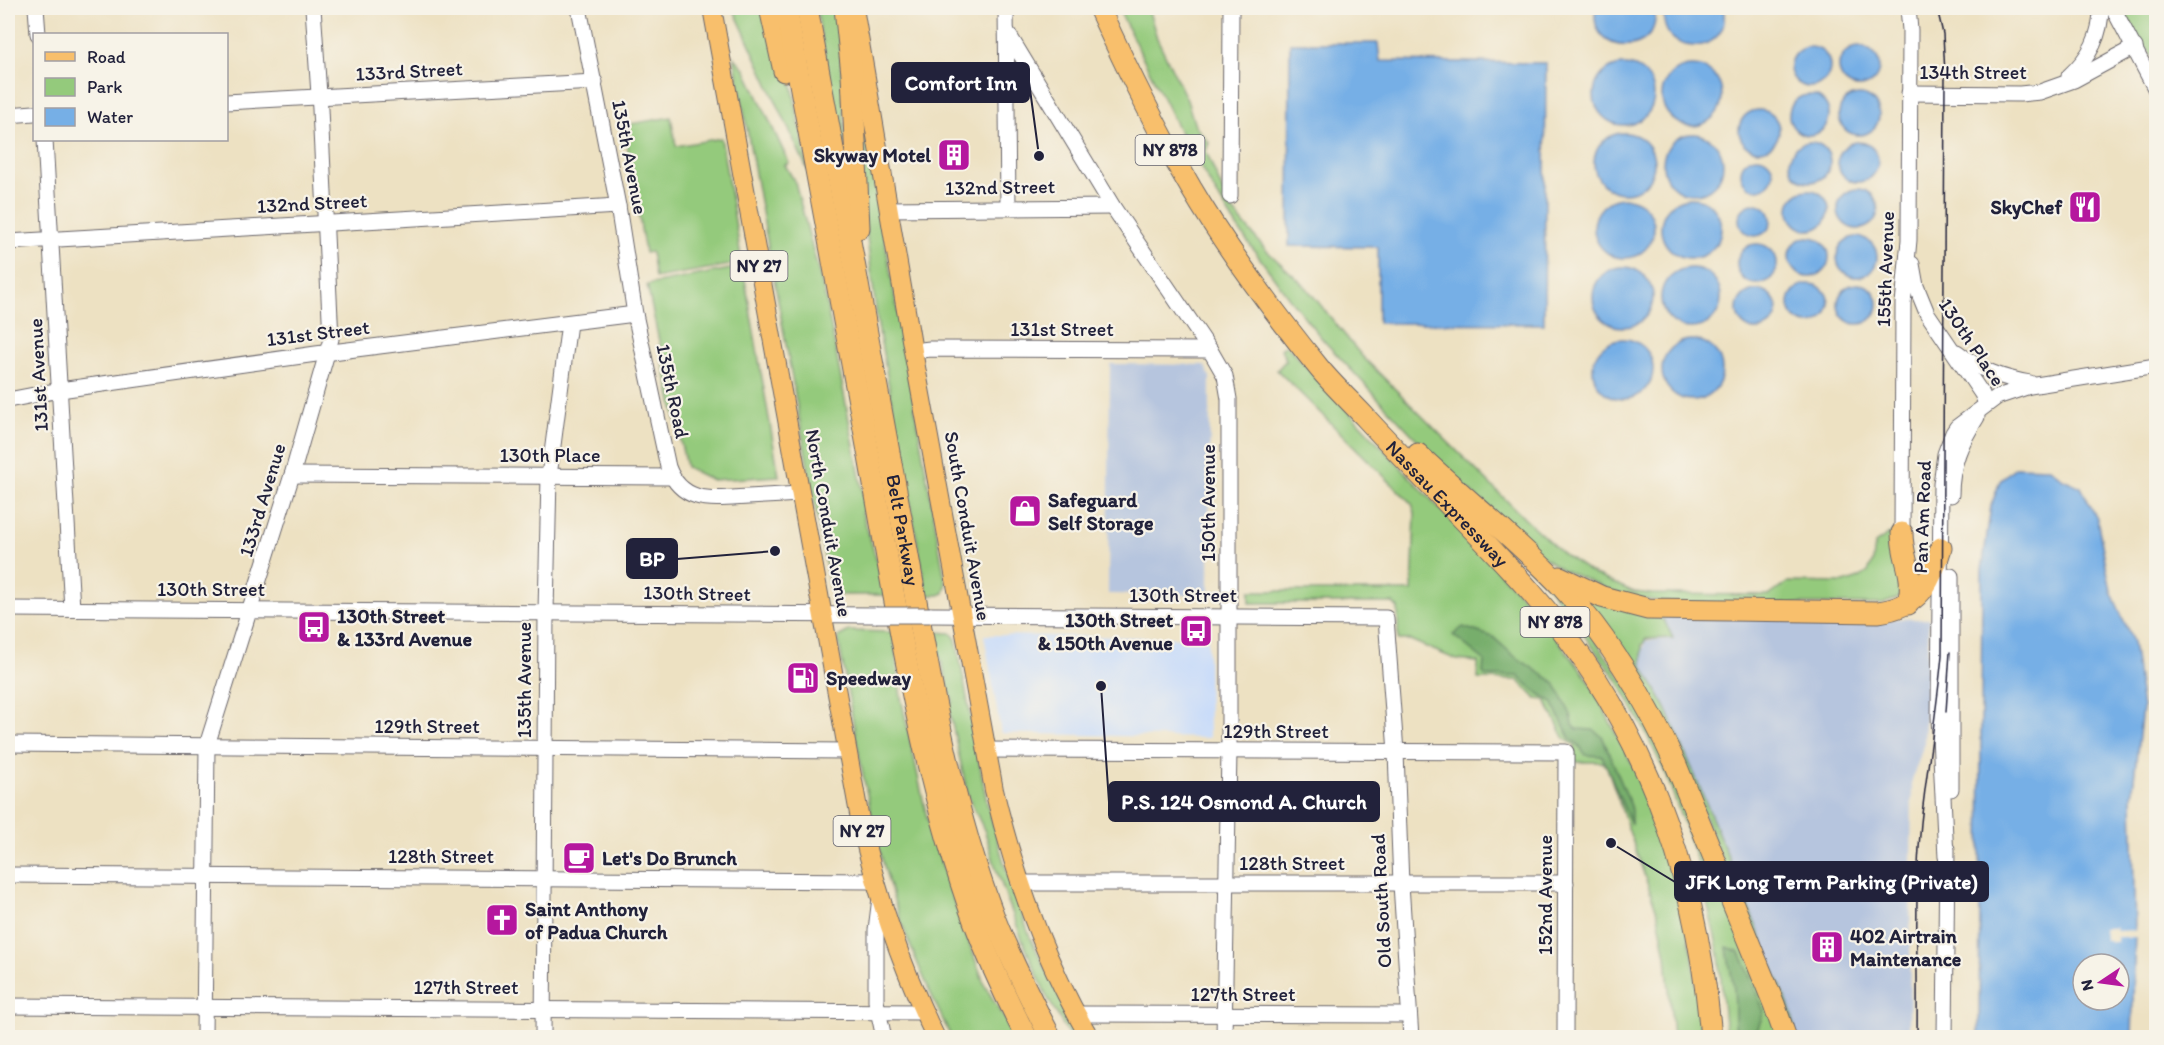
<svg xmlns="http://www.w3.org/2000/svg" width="2164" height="1045" font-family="Itim,sans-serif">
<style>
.built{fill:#c9dcf9}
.industrial{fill:#b6c5de}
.green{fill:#94ca7c;stroke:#5b765c;stroke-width:1.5}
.forest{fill:#77ae6c;stroke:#4c6854;stroke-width:1.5}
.water{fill:#76afe6;stroke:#4c6890;stroke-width:1.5;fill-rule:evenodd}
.pier{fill:#ede1c2}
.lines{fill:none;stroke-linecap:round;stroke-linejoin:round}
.minor-casing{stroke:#69656a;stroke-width:17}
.major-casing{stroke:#69656a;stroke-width:20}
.highway-casing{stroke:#69656a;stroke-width:23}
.minor{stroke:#fff;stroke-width:15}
.major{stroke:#f8bf6c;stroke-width:18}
.highway{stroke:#f8bf6c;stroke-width:21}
.tram{stroke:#22223b;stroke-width:1.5}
.minor-bridge-casing{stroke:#69656a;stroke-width:17;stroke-linecap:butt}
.minor-bridge{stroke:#fff;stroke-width:15}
.labels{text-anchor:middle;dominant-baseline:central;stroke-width:4.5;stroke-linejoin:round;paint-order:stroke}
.shield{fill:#f7f3e8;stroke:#62616f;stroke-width:1.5}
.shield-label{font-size:18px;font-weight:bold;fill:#22223b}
.street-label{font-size:20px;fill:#22223b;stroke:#f7f3e8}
.poi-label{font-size:20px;font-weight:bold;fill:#22223b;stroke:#f7f3e8;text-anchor:start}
.leader{fill:none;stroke:#22223b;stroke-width:2}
.callout-dot{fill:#22223b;stroke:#f7f3e8;stroke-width:2}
.callout{fill:#22223b;stroke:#22223b;stroke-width:2}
.callout-label{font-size:21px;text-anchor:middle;font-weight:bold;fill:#fff}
</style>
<rect width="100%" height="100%" fill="#f7f3e8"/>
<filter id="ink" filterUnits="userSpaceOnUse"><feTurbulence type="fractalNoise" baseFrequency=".0167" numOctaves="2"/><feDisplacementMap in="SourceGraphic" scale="12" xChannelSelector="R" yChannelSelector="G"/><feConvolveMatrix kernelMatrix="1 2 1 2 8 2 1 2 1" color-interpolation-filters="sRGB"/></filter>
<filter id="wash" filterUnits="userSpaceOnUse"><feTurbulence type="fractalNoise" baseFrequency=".008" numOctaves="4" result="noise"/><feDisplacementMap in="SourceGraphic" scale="24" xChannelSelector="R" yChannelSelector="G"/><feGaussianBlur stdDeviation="1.35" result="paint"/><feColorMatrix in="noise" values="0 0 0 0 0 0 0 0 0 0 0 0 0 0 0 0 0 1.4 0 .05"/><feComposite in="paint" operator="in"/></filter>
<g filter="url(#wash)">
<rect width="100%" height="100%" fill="#ede1c2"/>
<polygon class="built" points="984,635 1208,638 1209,738 1001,733"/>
<g class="industrial">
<polygon points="1110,364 1205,365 1210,377 1209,595 1108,594"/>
<polygon points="1661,617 1929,619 1924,744 1912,780 1909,1037 1794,1037 1640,663 1645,641 1670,639"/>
</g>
<g class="green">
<polygon points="733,8 778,8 808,171"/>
<polygon points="816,8 838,8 846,148 842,144"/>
<polygon points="1118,8 1148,8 1157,38 1187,100 1195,126 1209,143 1206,151 1229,206 1266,250 1306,287 1361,355 1525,519 1563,554 1595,575 1634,592 1651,594 1770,595 1788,582 1844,583 1859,578 1868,572 1873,561 1875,544 1898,528 1905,590 1896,599 1882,604 1679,604 1624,596 1563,570 1540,555 1438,462 1324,341 1289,298 1237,227 1211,185 1178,128"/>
<polygon points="2122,8 2156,8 2156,66 2149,51 2142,45"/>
<polygon points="734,57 745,69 789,163 785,165 795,182 825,296 866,508 862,512 887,595 838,595 833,593 830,588"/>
<polygon points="862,112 946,585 944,593 939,595 927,595 878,326 864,213"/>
<polygon points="671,117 676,146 721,138 742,263 655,278 651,252 645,253 624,125"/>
<polygon points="735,268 744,274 779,476 712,480 686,467 647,285"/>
<polygon points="1286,345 1533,608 1588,679 1648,795 1678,887 1693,957 1701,1037 1673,1037 1666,956 1658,915 1607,767 1602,762 1575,762 1575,745 1565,739 1545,700 1536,699 1518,680 1478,679 1478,662 1457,660 1410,640 1398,640 1398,608 1393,603 1250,603 1250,591 1412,591 1415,513 1412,504 1277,370 1286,360 1281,349"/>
<polygon points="1501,538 1555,583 1652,722 1782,1037 1726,1037 1719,954 1699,867 1667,777 1643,727 1617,680 1550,589"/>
<polygon points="1573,587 1664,620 1673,638 1646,639 1642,645 1642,665 1666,708 1695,776 1792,1014 1796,1037 1793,1037 1685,767"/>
<path d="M849 631 893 632 901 698 927 818 954 902 985 986 1016 1037H951C928 988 904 937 889 884 866 804 853 720 838 637Z"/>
<polygon points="933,632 951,633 956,639 987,803 1005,866 1030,937 1056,990 1082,1037 1070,1037 1047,997 1023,942 996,869 985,832 968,796 948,705 953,702"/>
</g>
<g class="forest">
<polygon points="1463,627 1493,637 1513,655 1555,683 1571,715 1573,725 1577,729 1593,730 1602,736 1631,806 1631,824 1602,756 1585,755 1579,745 1570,738 1552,702 1536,692 1518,676 1486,676 1483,673 1484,660 1453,635"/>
<path d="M1727 947 1740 952 1764 1011 1755 1037H1737C1733 1021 1736 1006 1734 990 1732 975 1728 961 1727 947Z"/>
</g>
<g class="water">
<path d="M1596 8H1654C1665 58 1586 58 1596 8Z"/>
<path d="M1665 8H1723C1735 57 1654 60 1665 8Z"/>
<polygon points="1290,43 1378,43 1380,61 1546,63 1544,324 1378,323 1378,247 1289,246"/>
<circle cx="1859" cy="67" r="20"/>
<circle cx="1810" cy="67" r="20"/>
<circle cx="1624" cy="95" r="30"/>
<circle cx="1692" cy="96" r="30"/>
<circle cx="1809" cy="115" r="20"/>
<circle cx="1859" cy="115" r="20"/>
<circle cx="1759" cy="130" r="20"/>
<circle cx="1624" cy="163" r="30"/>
<circle cx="1693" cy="164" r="30"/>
<circle cx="1858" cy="162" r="20"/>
<circle cx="1810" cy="162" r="20"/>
<circle cx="1757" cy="173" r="16"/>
<circle cx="1858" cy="209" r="20"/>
<circle cx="1809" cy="210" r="20"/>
<circle cx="1691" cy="228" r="30"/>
<circle cx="1624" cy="228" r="30"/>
<circle cx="1755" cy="220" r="16"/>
<circle cx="1809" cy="257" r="20"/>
<circle cx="1857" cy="257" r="20"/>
<circle cx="1757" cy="264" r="20"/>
<circle cx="1623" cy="297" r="30"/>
<circle cx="1691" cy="298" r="30"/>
<circle cx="1858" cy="304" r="20"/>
<circle cx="1809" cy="304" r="20"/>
<circle cx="1757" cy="310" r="20"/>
<circle cx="1623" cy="369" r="30"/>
<circle cx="1692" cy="370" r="30"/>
<path d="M2015 467 2050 468 2063 479 2081 487 2097 519 2111 591 2133 642 2142 708 2132 797 2135 932 2132 1037 1979 1038 1982 570 1991 506 2000 481ZM2083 964H2119V1000H2083Z"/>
</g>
<polygon class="pier" points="2104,928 2116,928 2116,931 2138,930 2138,937 2117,937 2117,942 2110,942 2110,940 2105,940"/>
</g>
<g filter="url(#ink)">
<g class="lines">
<defs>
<g id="minor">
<polyline points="36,8 38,34"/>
<path d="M579 8 618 206 635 314 668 467C682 505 714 499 748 497 765 496 783 495 800 494"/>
<polyline points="1006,8 1008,207"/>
<polyline points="2113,8 2156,90"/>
<polyline points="1007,32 1113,207 1210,350 1225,376 1229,399 1229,751 1224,1038"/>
<path d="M2069 76C2090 57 2101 36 2101 8"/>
<polyline points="1909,93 2020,94 2040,92 2074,80 2135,47"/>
<polyline points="226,102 595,82"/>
<polyline points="8,115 34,113"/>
<polyline points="45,140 72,609"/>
<polyline points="1230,196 1231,8"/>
<polyline points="888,209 1113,207"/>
<polyline points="8,242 618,206"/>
<polyline points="1912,264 1916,286 1927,313 1982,394 1986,404"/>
<polyline points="913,351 930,349 1210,350"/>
<path d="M1957 352C1979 370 2002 378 2030 383"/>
<polyline points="8,400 60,390 316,354 635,314"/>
<polyline points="292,475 671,477"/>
<path d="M1951 495C1951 464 1961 442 1977 417"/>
<polyline points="1902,533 1903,304 1909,240 1910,30 1908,8"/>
<polyline points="8,609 876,615"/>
<polyline points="930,615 1386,618 1396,752 1401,884 1411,1038"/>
<polyline points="8,744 847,751"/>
<polyline points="986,750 1566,752 1565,1038"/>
<polyline points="1951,789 1951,576"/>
<polyline points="1946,857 1939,716 1941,484 1945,454 1953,433 1957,427 1997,397 2030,386 2156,366"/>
<polyline points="8,875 875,881"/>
<polyline points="1019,883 1566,883"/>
<polyline points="880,898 876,930 876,1001 884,1038"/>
<polyline points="8,1006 924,1012"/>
<polyline points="1077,1014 1408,1015"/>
<polyline points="204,1038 207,745 292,475 331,339 320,109 313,8"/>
<polyline points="543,1038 546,612 549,476 569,323"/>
<polyline points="1945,1038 1947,849"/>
</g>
<g id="major">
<path d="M712 8 861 825C878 898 903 970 936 1038"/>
<path d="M854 8 913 351 994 790C1015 877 1044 961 1090 1038"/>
</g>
<g id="highway">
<polyline points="770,8 784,71"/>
<path d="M786 8C816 168 846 329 875 490 901 635 924 783 974 921 989 961 1007 1000 1027 1038"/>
<path id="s1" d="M807 8C838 176 869 344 900 512 925 646 945 789 994 917 1010 958 1030 998 1051 1038"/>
<polyline points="845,8 852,74 859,228"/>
<path id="s2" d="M1099 8C1127 69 1157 130 1191 188 1228 251 1273 311 1319 368 1333 385 1350 401 1365 417 1419 476 1477 531 1530 591 1643 720 1697 868 1711 1038"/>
<path d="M1418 454C1465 499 1518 540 1563 588 1610 639 1647 702 1676 765L1774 1004 1786 1038"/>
<path d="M1902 533C1902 560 1916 575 1908 604"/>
<path d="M1560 577 1602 597 1648 609 1878 612C1919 607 1930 584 1941 548"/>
</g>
</defs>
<use href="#minor" class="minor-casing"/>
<use href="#major" class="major-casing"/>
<use href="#highway" class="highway-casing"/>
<use href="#minor" class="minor"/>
<use href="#major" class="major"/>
<use href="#highway" class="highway"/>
<g class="tram">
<polyline points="1946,712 1950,652"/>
<path d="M1917 1038C1918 966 1914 894 1921 823 1927 767 1937 711 1942 655L1945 75 1943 34 1937 8"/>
</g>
<defs>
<polyline id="minor-bridge" points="876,615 930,615"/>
</defs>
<use href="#minor-bridge" class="minor-bridge-casing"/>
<use href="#minor-bridge" class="minor-bridge"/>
</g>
</g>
<defs>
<symbol id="building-square" viewBox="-11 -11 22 22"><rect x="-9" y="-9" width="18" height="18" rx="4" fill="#b5179e" stroke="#f7f3e8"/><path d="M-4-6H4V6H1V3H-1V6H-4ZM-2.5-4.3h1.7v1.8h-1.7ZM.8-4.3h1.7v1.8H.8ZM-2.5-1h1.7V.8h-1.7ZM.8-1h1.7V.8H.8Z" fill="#fff"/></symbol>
<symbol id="restaurant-square" viewBox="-11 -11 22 22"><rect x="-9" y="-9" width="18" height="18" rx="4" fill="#b5179e" stroke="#f7f3e8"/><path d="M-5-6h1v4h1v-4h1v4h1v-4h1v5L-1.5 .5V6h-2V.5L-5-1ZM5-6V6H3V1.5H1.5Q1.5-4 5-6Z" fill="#fff"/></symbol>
<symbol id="shop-square" viewBox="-11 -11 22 22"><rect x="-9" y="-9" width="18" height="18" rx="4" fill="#b5179e" stroke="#f7f3e8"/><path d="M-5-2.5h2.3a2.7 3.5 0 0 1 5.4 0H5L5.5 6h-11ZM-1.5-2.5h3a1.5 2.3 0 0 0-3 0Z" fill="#fff"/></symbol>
<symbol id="bus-square" viewBox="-11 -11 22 22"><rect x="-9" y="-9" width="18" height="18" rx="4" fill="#b5179e" stroke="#f7f3e8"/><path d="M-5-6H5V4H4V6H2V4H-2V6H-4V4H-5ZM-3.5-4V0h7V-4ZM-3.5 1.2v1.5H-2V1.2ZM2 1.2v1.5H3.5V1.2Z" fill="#fff"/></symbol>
<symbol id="fuel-square" viewBox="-11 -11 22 22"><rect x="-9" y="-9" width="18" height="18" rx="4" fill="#b5179e" stroke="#f7f3e8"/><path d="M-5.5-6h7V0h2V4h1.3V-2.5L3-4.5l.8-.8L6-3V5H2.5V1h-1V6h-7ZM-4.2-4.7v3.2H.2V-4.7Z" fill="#fff"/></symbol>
<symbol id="cafe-square" viewBox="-11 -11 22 22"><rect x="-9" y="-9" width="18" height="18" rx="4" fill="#b5179e" stroke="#f7f3e8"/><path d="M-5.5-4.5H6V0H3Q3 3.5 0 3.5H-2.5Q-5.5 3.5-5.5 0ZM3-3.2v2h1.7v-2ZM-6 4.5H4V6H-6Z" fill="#fff"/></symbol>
<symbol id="church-square" viewBox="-11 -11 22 22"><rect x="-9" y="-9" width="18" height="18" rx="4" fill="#b5179e" stroke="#f7f3e8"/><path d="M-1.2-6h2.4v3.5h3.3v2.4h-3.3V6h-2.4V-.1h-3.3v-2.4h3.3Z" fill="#fff"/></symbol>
</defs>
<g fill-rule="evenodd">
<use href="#building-square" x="935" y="136" width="38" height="38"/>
<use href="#restaurant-square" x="2066" y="188" width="38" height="38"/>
<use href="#shop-square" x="1006" y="492" width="38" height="38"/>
<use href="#bus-square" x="295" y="608" width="38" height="38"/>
<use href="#bus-square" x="1177" y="612" width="38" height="38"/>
<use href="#fuel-square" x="784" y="659" width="38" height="38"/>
<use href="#cafe-square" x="560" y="839" width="38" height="38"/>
<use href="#church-square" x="483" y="901" width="38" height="38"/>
<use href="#building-square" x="1808" y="928" width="38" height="38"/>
</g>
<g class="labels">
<g class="shield">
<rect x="1135.5" y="135" width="69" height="30" rx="4.5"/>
<rect x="730.5" y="251" width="57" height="30" rx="4.5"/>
<rect x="1520.5" y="607" width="69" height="30" rx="4.5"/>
<rect x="833.5" y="816" width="57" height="30" rx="4.5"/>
</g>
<g class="shield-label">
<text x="1170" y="150">NY 878</text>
<text x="759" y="266">NY 27</text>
<text x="1555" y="622">NY 878</text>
<text x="862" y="831">NY 27</text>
</g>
<g class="street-label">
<text transform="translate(409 71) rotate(-3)">133rd Street</text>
<text x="1973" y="72">134th Street</text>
<text transform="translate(630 157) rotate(79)">135th Avenue</text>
<text transform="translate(1000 187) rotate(-1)">132nd Street</text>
<text transform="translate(312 203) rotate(-3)">132nd Street</text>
<text transform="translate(1885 269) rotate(-88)">155th Avenue</text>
<text x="1062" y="329">131st Street</text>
<text transform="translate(318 333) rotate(-7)">131st Street</text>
<text transform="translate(1972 342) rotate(56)">130th Place</text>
<text transform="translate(38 375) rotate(-93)">131st Avenue</text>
<text transform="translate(673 391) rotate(78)">135th Road</text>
<text x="550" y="455">130th Place</text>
<text transform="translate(262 500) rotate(-73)">133rd Avenue</text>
<text transform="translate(1208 503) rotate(-90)">150th Avenue</text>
<text stroke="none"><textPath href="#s2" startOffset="610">Nassau Expressway</textPath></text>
<text transform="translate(1922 517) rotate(-88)">Pan Am Road</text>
<text transform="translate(829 523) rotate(80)">North Conduit Avenue</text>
<text transform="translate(968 526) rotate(80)">South Conduit Avenue</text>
<text stroke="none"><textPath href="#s1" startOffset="531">Belt Parkway</textPath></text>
<text x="211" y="589">130th Street</text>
<text transform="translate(697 593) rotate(1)">130th Street</text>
<text x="1183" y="595">130th Street</text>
<text transform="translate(524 680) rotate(-90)">135th Avenue</text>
<text x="427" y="726">129th Street</text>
<text x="1276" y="731">129th Street</text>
<text x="441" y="856">128th Street</text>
<text x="1292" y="863">128th Street</text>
<text transform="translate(1545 895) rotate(-90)">152nd Avenue</text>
<text transform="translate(1381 901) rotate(-93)">Old South Road</text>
<text x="466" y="987">127th Street</text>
<text x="1243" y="994">127th Street</text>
</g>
<g class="poi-label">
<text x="931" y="155" text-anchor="end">Skyway Motel</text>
<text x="2062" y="207" text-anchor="end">SkyChef</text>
<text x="1048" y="500">Safeguard<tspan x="1048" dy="23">Self Storage</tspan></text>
<text x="337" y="616">130th Street<tspan x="337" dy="23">&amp; 133rd Avenue</tspan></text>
<text x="1173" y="620" text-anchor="end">130th Street<tspan x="1173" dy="23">&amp; 150th Avenue</tspan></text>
<text x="826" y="678">Speedway</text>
<text x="602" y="858">Let's Do Brunch</text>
<text x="525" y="909">Saint Anthony<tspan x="525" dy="23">of Padua Church</tspan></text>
<text x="1850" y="936">402 Airtrain<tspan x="1850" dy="23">Maintenance</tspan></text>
</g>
</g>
<path class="leader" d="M1039 156L1029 82M775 551L677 559M1101 686L1109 802M1611 843L1675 882"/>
<g class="callout-dot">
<circle cx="1039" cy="156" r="6"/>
<circle cx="775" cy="551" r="6"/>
<circle cx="1101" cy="686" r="6"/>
<circle cx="1611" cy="843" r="6"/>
</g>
<g class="callout">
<rect x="892" y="63" width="137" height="39" rx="6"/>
<rect x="627" y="539" width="50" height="39" rx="6"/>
<rect x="1109" y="782" width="270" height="39" rx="6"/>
<rect x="1675" y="862" width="313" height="39" rx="6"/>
</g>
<g class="callout-label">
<text x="961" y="90">Comfort Inn</text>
<text x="652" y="566">BP</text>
<text x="1244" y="809">P.S. 124 Osmond A. Church</text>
<text x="1832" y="889">JFK Long Term Parking (Private)</text>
</g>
<rect width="2164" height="1045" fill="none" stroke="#f7f3e8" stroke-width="30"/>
<rect x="33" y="33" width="195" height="108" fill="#f7f3e8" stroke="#a29fa3" stroke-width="1.5"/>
<rect x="45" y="52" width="30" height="9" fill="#f8bf6c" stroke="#a29fa3" stroke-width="1.5"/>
<text x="87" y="63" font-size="18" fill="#22223b">Road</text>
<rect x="45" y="78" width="30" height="18" fill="#94ca7c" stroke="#a29fa3" stroke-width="1.5"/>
<text x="87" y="93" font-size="18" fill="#22223b">Park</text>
<rect x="45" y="108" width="30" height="18" fill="#76afe6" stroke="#a29fa3" stroke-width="1.5"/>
<text x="87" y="123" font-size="18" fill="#22223b">Water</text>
<g transform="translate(2101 982) rotate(257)"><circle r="28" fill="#f7f3e8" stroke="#a29fa3" stroke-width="1.5"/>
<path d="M0-4.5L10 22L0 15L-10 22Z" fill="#b5179e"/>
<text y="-9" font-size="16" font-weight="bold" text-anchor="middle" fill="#22223b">N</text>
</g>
</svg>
